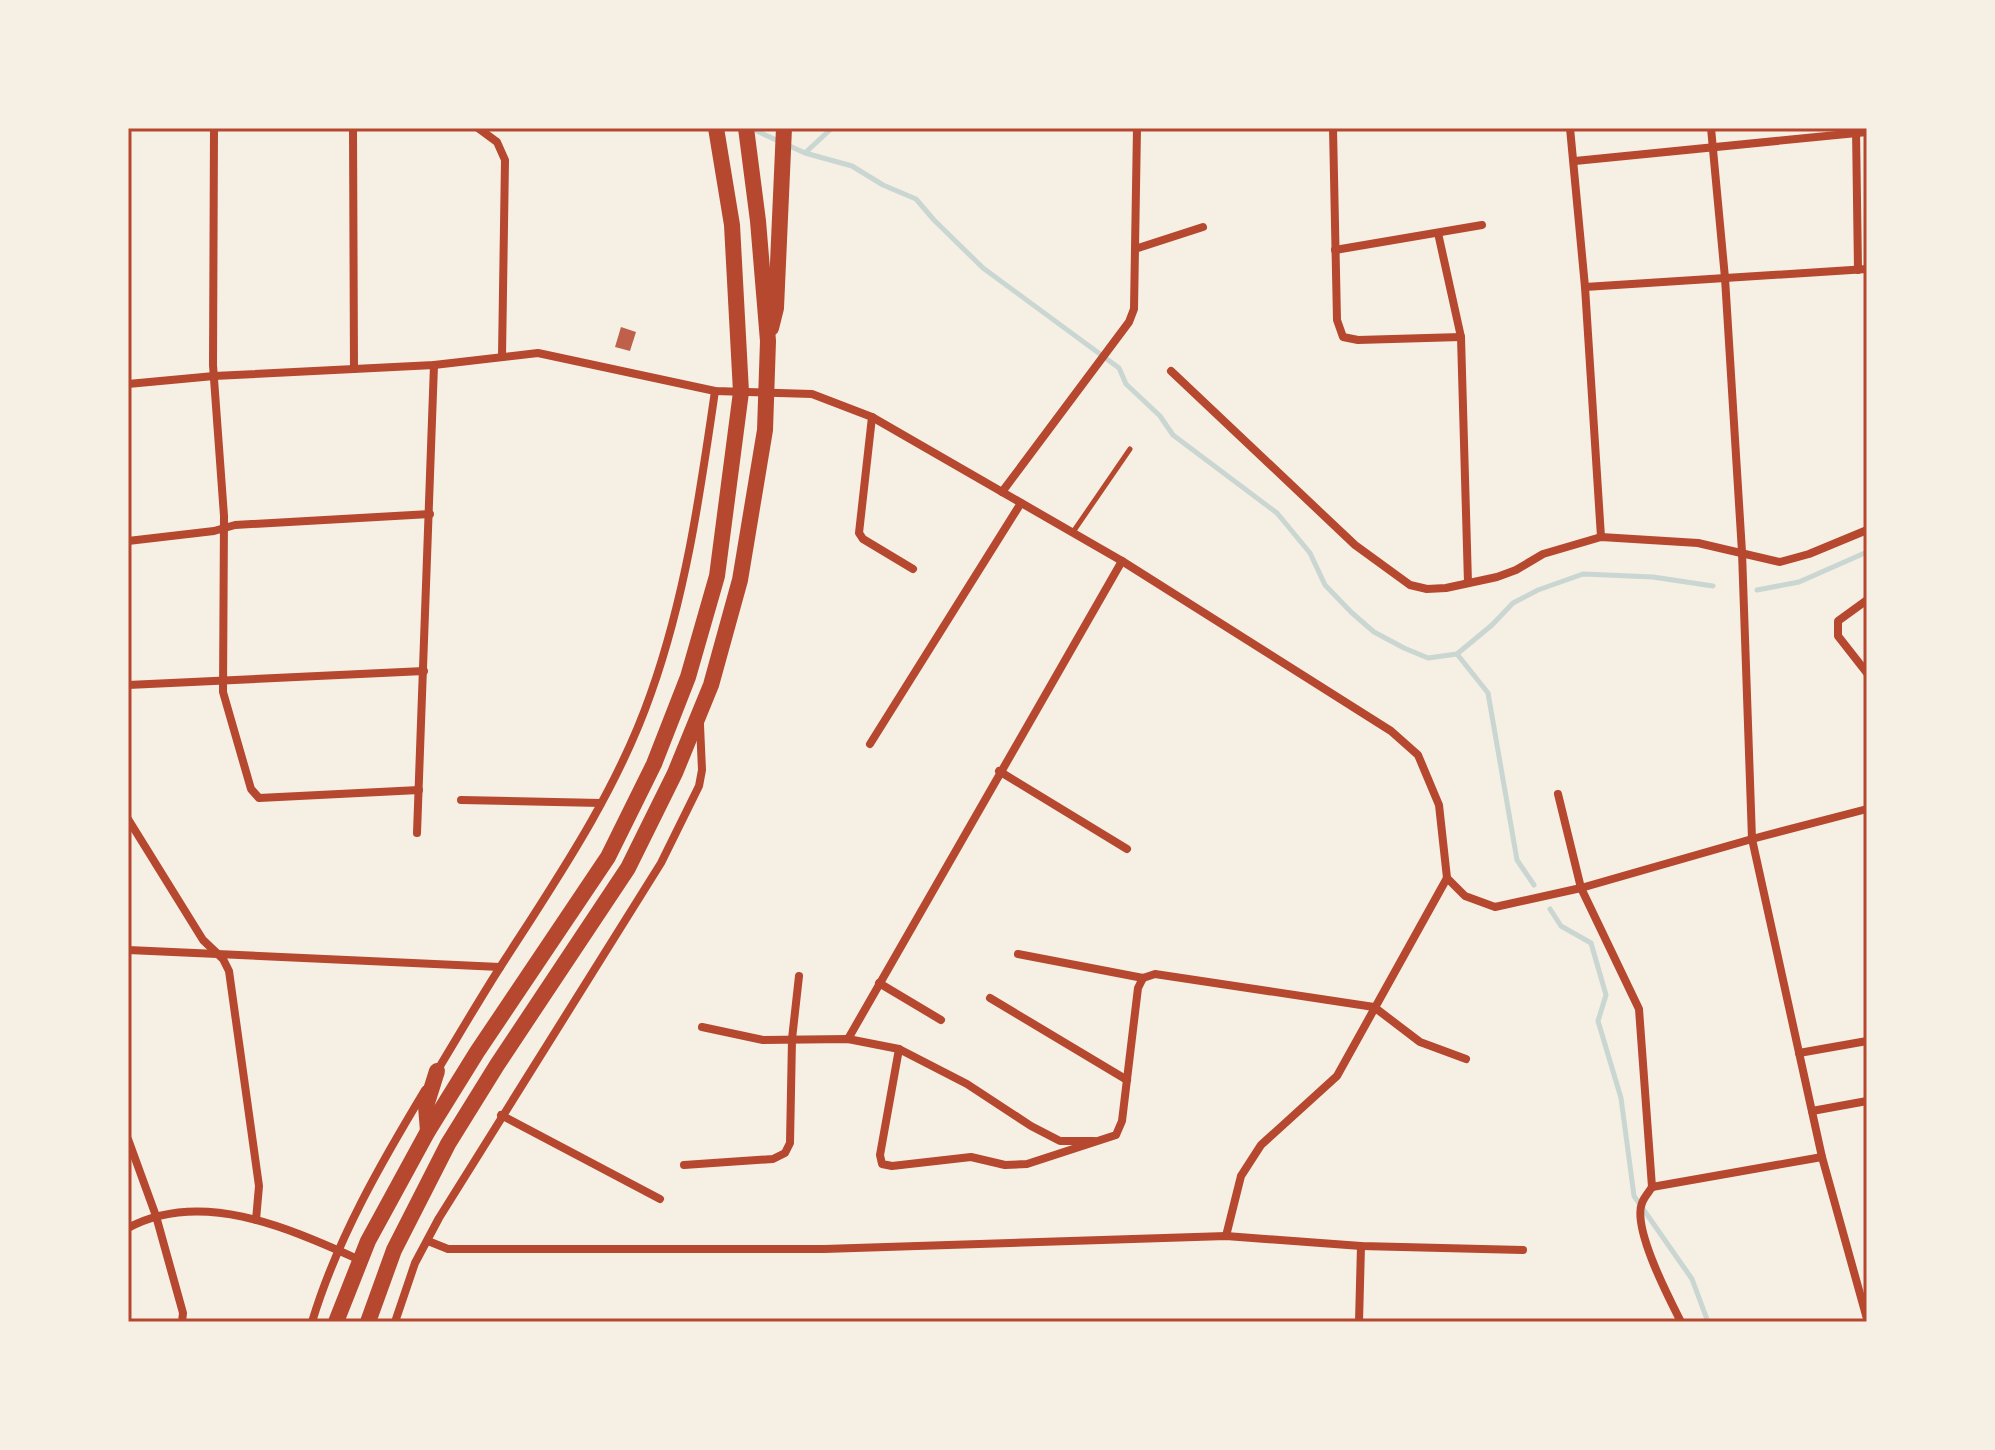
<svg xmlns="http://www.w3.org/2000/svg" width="1995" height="1450" font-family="'PT Sans',sans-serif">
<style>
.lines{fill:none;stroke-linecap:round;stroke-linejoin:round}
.stream{stroke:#c9d6d2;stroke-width:5}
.building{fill:#bf614a}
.service{stroke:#b5482f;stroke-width:5}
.minor{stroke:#b5482f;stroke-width:8}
.primary{stroke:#b5482f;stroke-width:16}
.neatline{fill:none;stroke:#b5482f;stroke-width:3}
</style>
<rect width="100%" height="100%" fill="#f6efe4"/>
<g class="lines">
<g class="stream">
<polyline points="750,128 805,153 852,166 883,185 916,199 934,220 983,268 1119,368 1126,384 1160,416 1173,435 1277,513 1310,553 1325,585 1351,612 1374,632 1404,648 1428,658 1457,654 1492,625 1513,603 1538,590 1583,574 1653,577 1713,586"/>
<polyline points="806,152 832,128"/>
<polyline points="1757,590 1799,582 1867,552"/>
<polyline points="1457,654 1488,693 1517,860 1534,885"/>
<polyline points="1550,909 1561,926 1591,943 1606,995 1598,1021 1621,1098 1634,1196 1692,1279 1708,1322"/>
</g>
</g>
<polygon class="building" points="621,327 636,332 630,351 615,347"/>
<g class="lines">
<polyline class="service" points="1073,532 1130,449"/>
<g class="minor">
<polyline points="214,128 213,365 224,516 223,692 251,789 259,798 419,790"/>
<polyline points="353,128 354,369"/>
<polyline points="478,128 497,142 505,160 502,357"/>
<polyline points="1333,128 1337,320 1343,337 1358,340 1461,337"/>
<polyline points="1570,128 1585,287 1601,537"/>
<polyline points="1711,128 1725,278 1742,552 1752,839 1822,1157 1867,1319"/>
<polyline points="1856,129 1858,270"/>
<polyline points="1575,161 1867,132"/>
<polyline points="1438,233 1461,337 1468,583"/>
<polyline points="1135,249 1203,227"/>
<polyline points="1335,250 1482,225"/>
<polyline points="1585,287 1867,269"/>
<polyline points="1171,371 1355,545 1410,585 1427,589 1446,588 1497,577 1516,570 1543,554 1601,537 1698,543 1780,562 1809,554 1867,530"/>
<polyline points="128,384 214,376 434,365 538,353 715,391 812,394 872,417 1122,561 1391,731 1418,755 1439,805 1447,878 1465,896 1495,907 1581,888 1752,839 1867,809"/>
<polyline points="872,417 859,533 863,539 913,569"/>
<polyline points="1002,492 1129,322 1134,309 1137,128"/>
<polyline points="128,541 214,531 235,525 430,514"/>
<polyline points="1867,600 1838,621 1838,636 1867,673"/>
<polyline points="128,685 424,671"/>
<polyline points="870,744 1021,503"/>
<polyline points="999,771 1127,849"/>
<polyline points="1558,794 1581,888 1639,1009 1652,1187"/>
<polyline points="461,800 601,803"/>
<polyline points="128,819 203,940 223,959 229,971 259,1186 256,1220"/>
<polyline points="417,833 434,365"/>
<polyline points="128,950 500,967"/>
<polyline points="1018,954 1143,978 1155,974 1374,1007 1420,1042 1466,1059"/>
<polyline points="879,983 941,1020"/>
<polyline points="990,998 1127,1080"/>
<polyline points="702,1027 763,1040 848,1039 899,1049 967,1084 1031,1126 1060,1141 1094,1141"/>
<polyline points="848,1039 1122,561"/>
<polyline points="899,1049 880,1155 882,1164 892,1166 971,1157 1005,1165 1027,1164 1116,1135 1122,1121 1138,988 1143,978"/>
<polyline points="1799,1053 1867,1041"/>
<path d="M437 1071C460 1033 482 995 506 958 561 873 618 788 651 693 686 594 700 494 715 391"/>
<polyline points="1812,1111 1867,1101"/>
<polyline points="501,1115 660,1199"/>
<polyline points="128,1139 156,1216 183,1313 182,1322"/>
<polyline points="684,1165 773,1159 785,1153 790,1143 792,1039 799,976"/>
<polyline points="1652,1187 1822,1157"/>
<path d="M1652 1187C1649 1192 1644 1197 1642 1203 1632 1228 1669 1298 1681 1322"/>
<path d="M128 1228C202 1188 290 1229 360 1260"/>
<polyline points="1226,1236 1241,1176 1261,1145 1337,1076 1447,878"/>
<polyline points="428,1241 448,1249 824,1249 1226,1236 1361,1246 1523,1250"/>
<path d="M312 1322C337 1239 381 1163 425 1090"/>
<polyline points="395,1322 415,1263 439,1218 661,863 699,786 702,770 700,725"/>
<polyline points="1359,1322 1361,1246"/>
</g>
<g class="primary">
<polyline points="771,328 776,308 784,128"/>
<polyline points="428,1131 426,1106 437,1071"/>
<polyline points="336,1322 368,1241 428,1131 477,1052 608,857 654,764 688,677 717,576 741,392 732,225 716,128"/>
<polyline points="368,1322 394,1250 448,1144 497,1065 628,868 675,773 711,685 740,580 765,430 768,341 758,221 746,128"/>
</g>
</g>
<rect width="1995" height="1450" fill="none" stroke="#f6efe4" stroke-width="260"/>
<rect x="130" y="130" width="1735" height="1190" class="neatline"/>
</svg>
